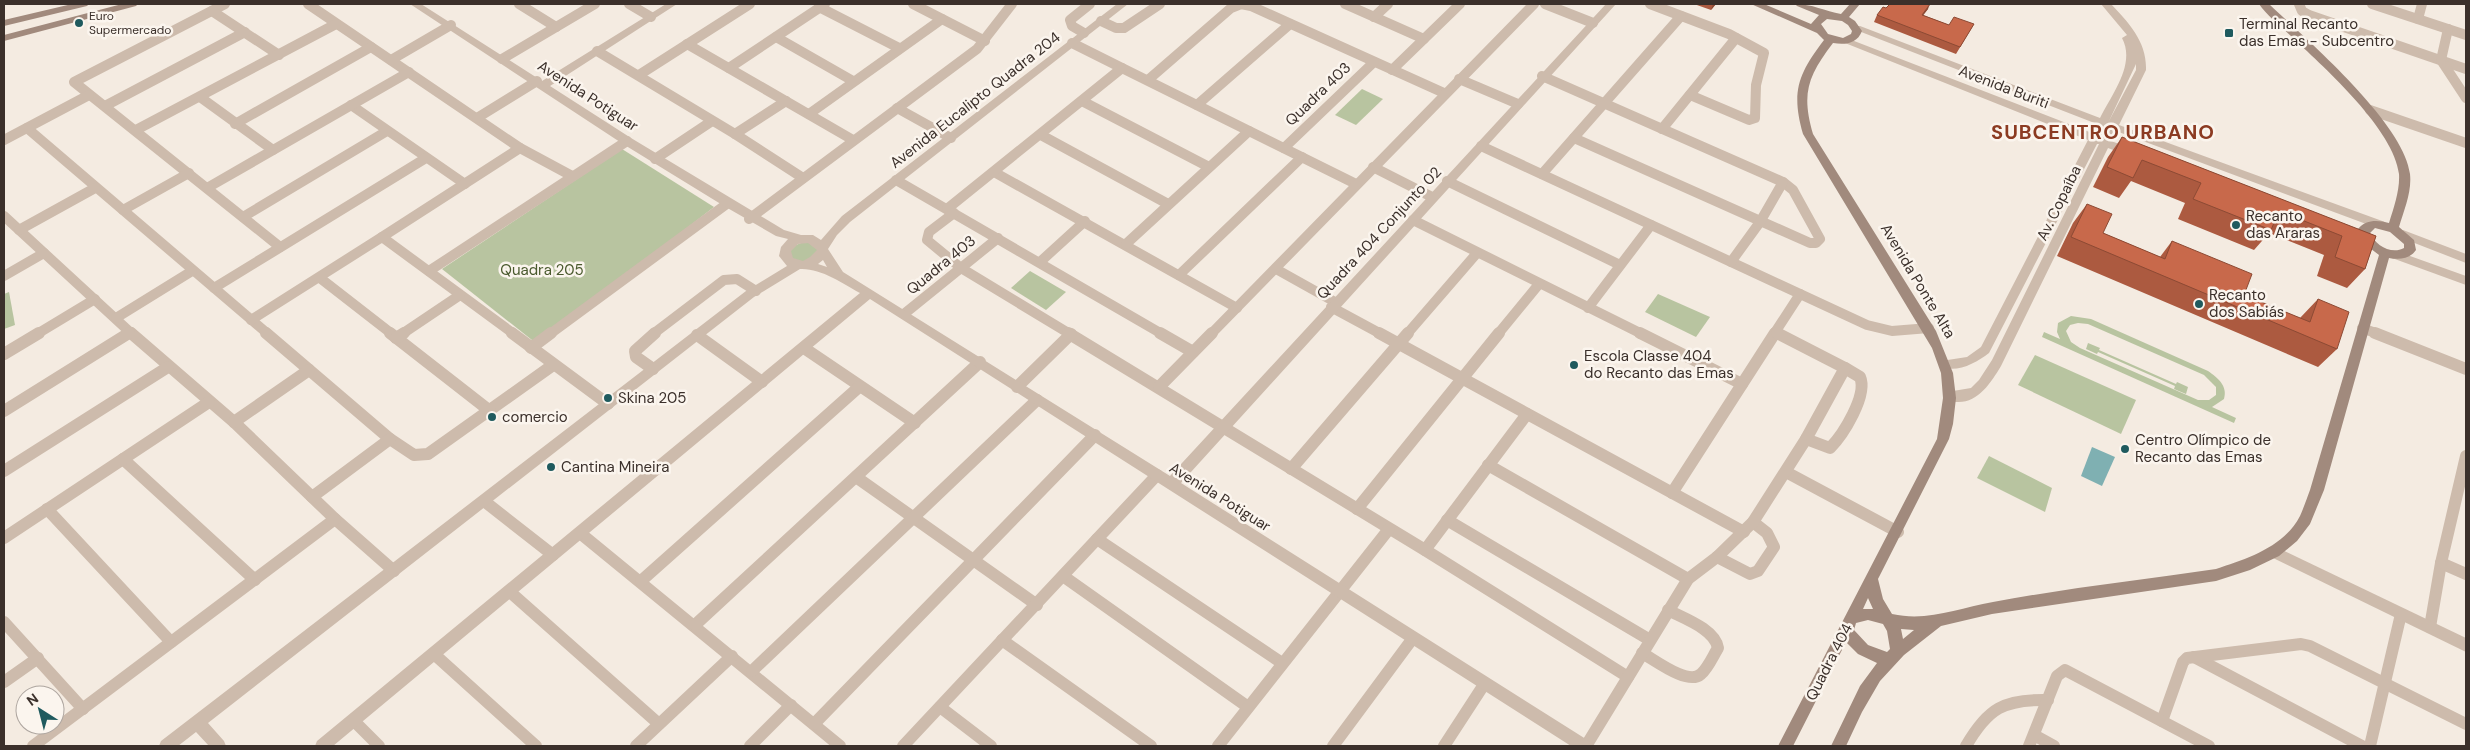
<svg xmlns="http://www.w3.org/2000/svg" width="2470" height="750" font-family="'DM Sans',sans-serif">
<style>
.green{fill:#b8c4a0;fill-rule:evenodd}
.water{fill:#7fb0b2}
.lines{fill:none;stroke-linecap:round;stroke-linejoin:round}
.minor-far1{stroke:#cdbbac;stroke-width:10}
.minor{stroke:#cdbbac;stroke-width:12}
.tertiary{fill:#cdbbac;fill-rule:evenodd}
.secondary{fill:#a18a7d;fill-rule:evenodd}
.wall{fill:#ac5a40}
.shaded-wall{fill:#8c4a34}
.building{fill:#c8694b;stroke:#8c4a34}
.poi-dot{fill:#1f5a5e;stroke:#fbf5ee;stroke-width:2}
.labels{text-anchor:middle;dominant-baseline:central;stroke-width:5;stroke-linejoin:round;paint-order:stroke}
.far-poi-label{font-size:12px;fill:#3b302b;stroke:#fbf5ee;text-anchor:start}
.poi-label{font-size:15px;fill:#3b302b;stroke:#fbf5ee;text-anchor:start}
.street-label{font-size:15px;fill:#3b302b;stroke:#fbf5ee}
.park-label{font-size:15px;fill:#4a5a2e;stroke:#fbf5ee}
.district-label{font-size:20px;font-weight:bold;letter-spacing:1px;fill:#8c3b22;stroke:#fbf5ee}
</style>
<rect width="100%" height="100%" fill="#f4ebe1"/>
<g class="green">
<polygon points="1362,89 1383,99 1356,125 1335,115"/>
<polygon points="622,149 714,207 537,344 442,269"/>
<polygon points="806,241 819,249 806,262 790,259 791,247"/>
<polygon points="1030,271 1066,292 1046,310 1011,288"/>
<polygon points="9,292 15,325 4,329 4,294"/>
<polygon points="1658,294 1710,317 1696,337 1645,312"/>
<path d="M2071 316 2091 319 2208 371C2218 378 2228 386 2224 399L2212 407 2236 418 2234 423 2042 337 2044 332 2060 339 2057 332 2058 323ZM2078 323 2088 324 2204 375 2216 387V395L2209 400H2198L2080 348 2071 342 2066 331 2070 325Z"/>
<polygon points="2088,343 2100,348 2099,350 2176,384 2177,382 2188,387 2186,394 2174,389 2175,386 2098,352 2097,354 2086,349"/>
<polygon points="2035,355 2136,400 2121,434 2018,385"/>
<polygon points="1989,456 2052,488 2045,512 1977,478"/>
</g>
<polygon class="water" points="2092,447 2115,457 2102,486 2081,476"/>
<g class="lines">
<g class="minor-far1">
<polyline points="225,4 74,82 280,247"/>
<polyline points="308,4 520,148 572,176"/>
<polyline points="519,4 556,27"/>
<polyline points="629,4 651,17"/>
<polyline points="913,4 985,41"/>
<polyline points="1345,4 1424,39"/>
<polyline points="1545,4 1593,23"/>
<polyline points="1650,4 1729,34 1764,53 1756,85 1755,118 1749,120 1690,95"/>
<polyline points="2299,4 2302,11 2309,15 2466,69"/>
<polyline points="2372,4 2466,35"/>
<polyline points="819,7 899,48"/>
<polyline points="212,11 279,55"/>
<polyline points="1374,17 1388,4"/>
<polyline points="2418,19 2422,4"/>
<polyline points="1101,21 1116,28 1124,28 1160,4"/>
<polyline points="1084,33 1072,26 1070,20 1090,4"/>
<polyline points="776,37 853,81"/>
<polyline points="1072,43 1122,68"/>
<polyline points="687,44 853,140"/>
<polyline points="597,51 735,134 803,178"/>
<polyline points="502,59 595,4"/>
<polyline points="391,60 451,25"/>
<polyline points="2441,60 2466,98"/>
<polyline points="2441,60 2448,29"/>
<polyline points="729,68 825,4"/>
<polyline points="1392,70 1460,4"/>
<polyline points="639,75 750,4"/>
<polyline points="1542,76 1783,182 1793,190 1820,239 1816,243 1810,243 1574,138"/>
<polyline points="1459,79 1518,104"/>
<polyline points="1148,80 1231,8 1241,4 1251,6 1444,93"/>
<polyline points="200,97 273,150"/>
<polyline points="1082,101 1209,167"/>
<polyline points="351,105 465,184"/>
<polyline points="1197,105 1290,24"/>
<polyline points="105,106 245,32"/>
<polyline points="897,108 951,138"/>
<polyline points="2370,110 2466,143"/>
<polyline points="809,114 942,19"/>
<polyline points="477,118 537,81"/>
<polyline points="235,124 371,47"/>
<polyline points="27,128 268,334"/>
<polyline points="1662,129 1736,38"/>
<polyline points="136,130 336,24"/>
<polyline points="735,134 786,101"/>
<polyline points="1041,135 1168,204"/>
<polyline points="4,140 89,95"/>
<polyline points="1481,146 1867,325 1892,331 1929,328"/>
<polyline points="1284,148 1374,62"/>
<polyline points="655,159 712,121"/>
<polyline points="1373,167 1432,197"/>
<polyline points="994,172 1237,308"/>
<polyline points="1542,174 1681,16"/>
<polyline points="896,180 1162,334"/>
<polyline points="1447,181 1620,265"/>
<polyline points="207,188 409,72"/>
<polyline points="947,209 1122,68 1356,184"/>
<polyline points="123,210 189,173"/>
<polyline points="954,213 929,232 927,240 961,268 1070,334"/>
<polyline points="4,216 132,334"/>
<polyline points="243,217 387,131"/>
<polyline points="749,219 977,49 1012,4"/>
<polyline points="1413,220 1642,334"/>
<polyline points="19,230 95,188"/>
<polyline points="382,237 520,148"/>
<polyline points="1126,244 1249,131"/>
<polyline points="1040,262 1085,221"/>
<polyline points="1731,262 1760,222 1783,182"/>
<polyline points="1276,269 1335,302"/>
<polyline points="429,271 627,141"/>
<polyline points="1179,275 1302,157"/>
<polyline points="4,276 44,253"/>
<polyline points="320,278 392,334"/>
<polyline points="214,288 426,158"/>
<polyline points="1331,307 1381,334"/>
<polyline points="1588,308 1651,225"/>
<polyline points="904,314 998,238"/>
<polyline points="116,318 192,271"/>
<polyline points="251,320 382,237 514,334"/>
<polyline points="2362,328 2378,334"/>
<polyline points="1775,332 1779,334"/>
<polyline points="37,334 95,299"/>
<polyline points="127,334 131,332"/>
<polyline points="402,334 460,295"/>
<polyline points="550,334 728,203"/>
<polyline points="653,334 724,280 737,279 756,291"/>
<polyline points="1211,334 1534,4"/>
<polyline points="1407,334 1477,253"/>
<polyline points="1498,334 1539,284"/>
<polyline points="1774,334 1800,294"/>
</g>
<g class="minor">
<polyline points="131,333 234,422 335,519 394,571"/>
<polyline points="266,333 390,439 414,455 428,454 553,365"/>
<polyline points="390,333 490,411"/>
<polyline points="512,333 608,404"/>
<polyline points="1068,333 1425,550 1628,677"/>
<polyline points="1160,333 1193,352"/>
<polyline points="1379,333 1744,532"/>
<polyline points="1640,333 1742,384"/>
<polyline points="2375,333 2466,369"/>
<polyline points="697,335 762,382"/>
<polyline points="396,338 404,333"/>
<polyline points="531,348 551,333"/>
<polyline points="804,348 915,423"/>
<polyline points="4,354 39,333"/>
<polyline points="653,369 636,357 635,351 655,333"/>
<polyline points="1017,387 1071,334"/>
<polyline points="1159,387 1212,333"/>
<polyline points="4,411 129,333"/>
<polyline points="234,422 309,370"/>
<path d="M1806 439 1830 448C1843 435 1868 395 1860 377L1845 368"/>
<polyline points="123,459 255,580"/>
<polyline points="1488,465 1688,579"/>
<polyline points="1291,469 1408,333"/>
<polyline points="4,471 168,367"/>
<polyline points="1786,472 1898,532"/>
<polyline points="856,477 1037,605"/>
<polyline points="1672,493 1775,333"/>
<polyline points="312,497 390,439"/>
<polyline points="484,501 553,555"/>
<polyline points="47,509 171,642"/>
<polyline points="1357,509 1499,333"/>
<polyline points="1447,520 1650,640"/>
<polyline points="580,533 840,746"/>
<polyline points="4,538 209,402"/>
<polyline points="1097,539 1282,663"/>
<polyline points="1425,550 1527,414"/>
<polyline points="1717,557 1750,574 1758,571 1774,547 1767,533 1753,522"/>
<polyline points="2441,563 2466,574"/>
<polyline points="1063,576 1248,707"/>
<polyline points="641,581 859,387"/>
<polyline points="509,591 659,724"/>
<polyline points="4,622 83,709"/>
<polyline points="695,625 980,362"/>
<polyline points="2430,627 2441,563 2466,456"/>
<polyline points="1002,640 1151,746"/>
<path d="M1642 653C1655 660 1688 686 1701 674 1708 668 1713 656 1718 648 1715 629 1683 618 1668 610"/>
<polyline points="434,654 536,746"/>
<polyline points="2194,657 2362,746"/>
<polyline points="752,671 1037,400"/>
<polyline points="4,682 38,658"/>
<polyline points="940,707 991,746"/>
<polyline points="354,721 379,746"/>
<polyline points="2162,721 2183,662 2187,658 2301,644 2310,646 2466,724"/>
<polyline points="814,724 1095,435"/>
<polyline points="2034,735 2054,746"/>
<polyline points="33,746 335,519"/>
<polyline points="636,746 732,656"/>
<polyline points="750,746 791,705"/>
<polyline points="903,746 1157,475"/>
<polyline points="1218,746 1389,529"/>
<polyline points="1333,746 1413,638"/>
<polyline points="1444,746 1485,683"/>
<polyline points="1586,746 1688,579 1717,557 1753,522 1806,439 1845,368 1777,333"/>
<path d="M1966 746C1988 708 2004 699 2048 700"/>
<polyline points="2029,746 2057,676 2065,670 2209,746"/>
<polyline points="2370,746 2401,614"/>
</g>
<g class="tertiary">
<path d="M410 4H421L542 81 666 4H677L550 86 631 138 784 230 801 235H813L821 240 842 216 1117 4H1128L850 222 837 235 828 249 843 272 1170 476 1606 4H1616L1181 483 1589 741 1591 746H1571L870 299 333 746H315L317 741 860 293C842 283 821 268 800 269L754 297 208 723 224 741 226 746H209L196 732 178 746H159L161 741 746 291 787 266 779 256 781 247 788 239 776 236 724 206 623 144ZM808 243 817 250 810 257 803 261 793 258 791 251 798 244ZM823 260 827 267 818 264Z"/>
<path d="M2101 4H2111C2129 23 2147 42 2146 70L2119 125 2385 222 2387 225 2381 229 2377 228 2116 131 2111 141 2133 149 2134 152 2129 156 2108 148 2001 366C1989 386 1974 409 1947 400L1945 396 1947 392 1971 388 1979 380 1992 360 2099 144H2097L1989 353C1976 363 1958 373 1941 367L1939 364 1941 361 1967 357 1981 347 2088 140 1840 41 1845 38 1849 39 2092 133 2097 124 1851 28 1852 26H1860L2100 118C2112 94 2136 64 2122 38L2127 35ZM2136 64V70L2109 121ZM2106 128 2102 138 2101 137Z"/>
<polygon points="2403,230 2466,254 2466,263 2399,237 2397,234"/>
<polygon points="2396,251 2466,276 2466,285 2392,258 2390,255"/>
<polygon points="2274,546 2466,638 2466,652 2269,556 2267,552 2269,548"/>
</g>
<g class="secondary">
<polygon points="72,4 89,4 87,6 4,26 4,20"/>
<polygon points="122,4 138,4 136,6 4,41 4,35"/>
<path d="M1751 4H1764L1811 24 1819 15 1797 6 1795 4C1812 4 1825 11 1841 14L1850 4H1860L1849 17 1855 21 1862 31C1857 44 1845 45 1833 43 1808 76 1801 93 1813 134L1936 331 1953 373 1956 398 1953 424 1949 439 1878 579 1883 599 1892 614C1928 622 1958 608 1993 602 2067 588 2142 580 2216 569 2247 559 2284 547 2300 516 2304 507 2307 498 2310 490L2379 255 2362 242 2358 229C2366 219 2378 220 2389 223 2394 207 2400 190 2399 174 2394 130 2326 69 2294 39 2283 28 2268 17 2259 4H2269C2307 40 2404 123 2410 174 2412 192 2404 210 2399 227L2414 240 2416 250C2410 259 2399 260 2389 258L2324 490 2310 524 2297 541 2279 556 2250 570 2216 581 1992 614 1941 626 1904 655 1880 681 1862 712 1846 746H1831L1860 686 1877 663 1858 654 1846 642 1793 746H1778L1937 439 1943 398 1941 373 1932 348 1803 134C1791 92 1798 74 1824 40L1817 33ZM1827 19 1842 21 1848 25 1852 31 1851 34 1843 38 1828 34 1821 24ZM2375 228 2390 232 2404 244V248C2391 255 2375 245 2370 233ZM1868 598 1873 609H1863ZM1868 620 1883 624 1887 631 1890 649 1887 652 1868 645 1854 630 1856 623ZM1901 629 1914 630 1903 639Z"/>
</g>
</g>
<g class="wall">
<polygon points="1694,4 1716,4 1711,10"/>
<polygon points="1928,9 1923,15 1949,25 1974,24 1956,54 1874,22 1877,15"/>
<polygon points="2122,137 2376,236 2365,269 2347,288 2317,276 2324,255 2269,233 2254,250 2178,219 2185,203 2131,181 2119,198 2093,187 2108,157"/>
<polygon points="2087,204 2103,233 2160,257 2172,241 2244,295 2300,318 2318,299 2337,349 2318,367 2057,256 2073,223"/>
</g>
<g class="shaded-wall">
<polygon points="1713,4 1716,4 1711,10"/>
<polygon points="1930,4 1928,9 1918,22 1922,15"/>
</g>
<g class="building">
<polygon points="1890,4 1930,4 1922,15 1949,25 1954,17 1974,24 1960,47 1877,15 1883,7 1886,8"/>
<polygon points="2122,137 2376,236 2365,269 2335,257 2342,236 2279,211 2271,230 2193,199 2201,183 2142,160 2133,178 2107,167"/>
<polygon points="2087,204 2112,214 2103,233 2165,259 2172,241 2252,274 2244,295 2310,322 2318,299 2349,312 2337,349 2071,237"/>
</g>
<g class="poi-dot">
<circle cx="79" cy="23" r="5"/>
<rect x="2224" y="28" width="10" height="10" rx="2.5"/>
<circle cx="2236" cy="225" r="5"/>
<circle cx="2199" cy="304" r="5"/>
<circle cx="1574" cy="365" r="5"/>
<circle cx="608" cy="398" r="5"/>
<circle cx="492" cy="417" r="5"/>
<circle cx="2125" cy="449" r="5"/>
<circle cx="551" cy="467" r="5"/>
</g>
<g class="labels">
<g class="far-poi-label">
<text x="89" y="16">Euro<tspan x="89" dy="14">Supermercado</tspan></text>
</g>
<g class="poi-label">
<text x="2239" y="24">Terminal Recanto<tspan x="2239" dy="17">das Emas - Subcentro</tspan></text>
<text x="2246" y="216">Recanto<tspan x="2246" dy="17">das Araras</tspan></text>
<text x="2209" y="295">Recanto<tspan x="2209" dy="17">dos Sabiás</tspan></text>
<text x="1584" y="356">Escola Classe 404<tspan x="1584" dy="17">do Recanto das Emas</tspan></text>
<text x="618" y="398">Skina 205</text>
<text x="502" y="417">comercio</text>
<text x="2135" y="440">Centro Olímpico de<tspan x="2135" dy="17">Recanto das Emas</tspan></text>
<text x="561" y="467">Cantina Mineira</text>
</g>
<g class="street-label">
<text transform="translate(2004 87) rotate(21)">Avenida Buriti</text>
<text transform="translate(1318 94) rotate(-44)">Quadra 403</text>
<text transform="translate(588 96) rotate(33)">Avenida Potiguar</text>
<text transform="translate(975 100) rotate(-38)">Avenida Eucalipto Quadra 204</text>
<text transform="translate(2059 203) rotate(-64)">Av. Copaíba</text>
<text transform="translate(1379 233) rotate(-47)">Quadra 404 Conjunto 02</text>
<text transform="translate(941 265) rotate(-39)">Quadra 403</text>
<text transform="translate(1918 281) rotate(59)">Avenida Ponte Alta</text>
<text transform="translate(1220 497) rotate(32)">Avenida Potiguar</text>
<text transform="translate(1829 662) rotate(-63)">Quadra 404</text>
</g>
<g class="park-label">
<text x="542" y="270">Quadra 205</text>
</g>
<g class="district-label">
<text x="2103" y="132">SUBCENTRO URBANO</text>
</g>
</g>
<rect width="2470" height="750" fill="none" stroke="#3b302b" stroke-width="10"/>
<g transform="translate(40 710) rotate(324)"><circle r="24" fill="#fbf5ee" stroke="#aea6a0"/>
<path d="M0-4L9 19L0 12L-9 19Z" fill="#1f5a5e"/>
<text y="-8" font-size="14" font-weight="bold" text-anchor="middle" fill="#3b302b">N</text>
</g>
</svg>
